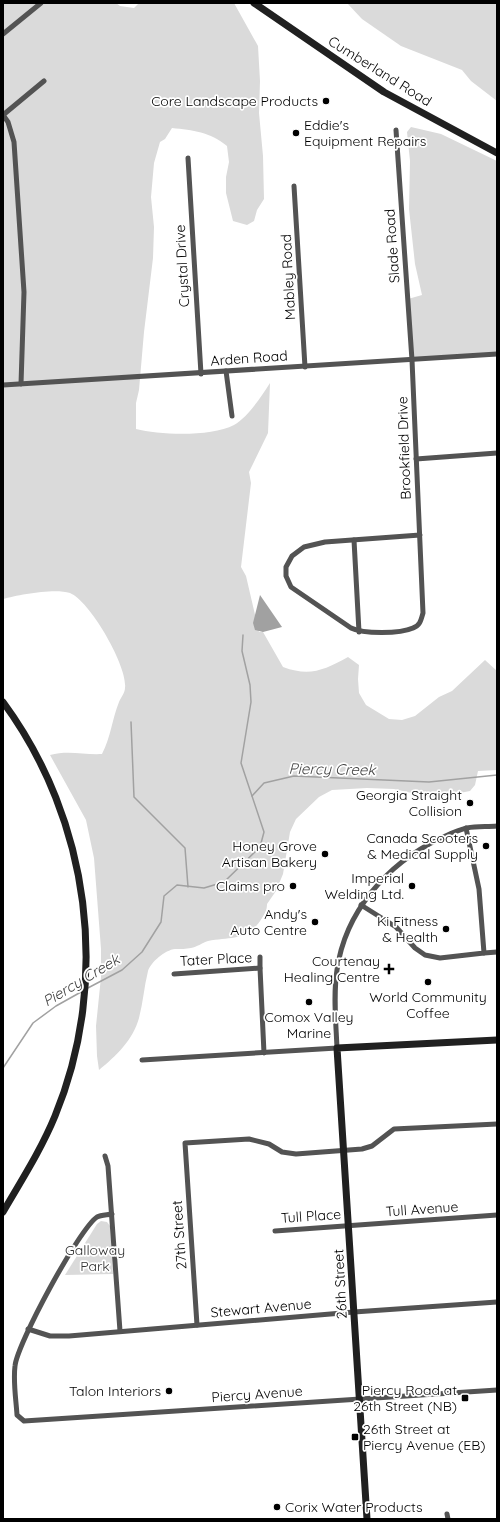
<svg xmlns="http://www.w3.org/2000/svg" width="500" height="1522" font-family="Quicksand,sans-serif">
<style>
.green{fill:#dadada}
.water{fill:#a1a1a1}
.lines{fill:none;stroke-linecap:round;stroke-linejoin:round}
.stream{stroke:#a1a1a1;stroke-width:1.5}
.street{stroke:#535353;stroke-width:5}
.secondary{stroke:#202020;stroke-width:7}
.poi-dot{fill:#000;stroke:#fff;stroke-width:1.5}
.labels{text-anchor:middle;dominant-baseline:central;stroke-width:3.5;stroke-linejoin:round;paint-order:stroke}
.street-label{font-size:14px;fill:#000;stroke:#fff}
.poi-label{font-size:14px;fill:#000;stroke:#fff;text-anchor:end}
.park-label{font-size:14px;fill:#313131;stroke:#fff}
.water-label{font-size:15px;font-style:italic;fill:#424242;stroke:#fff}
</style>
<rect width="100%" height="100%" fill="#fff"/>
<g class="green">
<path d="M3 3H116L120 6 134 8 139 3H234L258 46 260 81 259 113 263 156 264 199 257 210 254 221 247 225 233 221 226 193V177L229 162 227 146C210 132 193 130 172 128L165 139 160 142 154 163 151 197 154 227 153 258 144 332 139 390 136 403V429C160 435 211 437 234 425 248 417 261 397 270 383L268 433 249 472 251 483 241 567 246 576 259 632H263L283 667C310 677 324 670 348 657L359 665 358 679 359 693 366 705 389 719 402 720 415 716 439 697 452 691 485 660 497 671V770L478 771 475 785 470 791 439 797 425 796 394 789 367 788 332 790 319 797 296 819 290 832 283 874 276 891 267 904C267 910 265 913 262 918 248 941 231 937 208 941 202 943 197 947 191 948 186 949 181 949 175 949 165 950 151 962 148 971 144 987 143 1003 139 1018 133 1040 116 1056 99 1070L97 1056 96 1026 101 977V949L94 858 86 820 50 755C68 750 84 755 102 754 111 737 112 719 119 702 121 697 125 693 125 688 128 667 90 601 70 593 54 588 18 595 3 599Z"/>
<polygon points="347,3 497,3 497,101 471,81 462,70 401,46 362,19"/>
<polygon points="411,127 441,134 497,161 497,354 412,360 408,299 422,295 415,264 409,209 410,161 407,132"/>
<polygon points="101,1221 107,1222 110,1226 113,1274 65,1275 97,1224"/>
</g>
<polygon class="water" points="260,595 282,627 263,632 255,630 253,623"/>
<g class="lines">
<g class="stream">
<polyline points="131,722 134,797 185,848 188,887"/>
<polyline points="252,796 264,783 294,776 429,782 497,775"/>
<polyline points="86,989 122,970 142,952 161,922 164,896 177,885 204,888 224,882 260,847 264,832 241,763 251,702 250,685 242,651 243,635"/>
<polyline points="3,1068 33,1023 56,1006 81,992"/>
</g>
<g class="street">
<polyline points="3,34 41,3"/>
<polyline points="3,115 8,122 14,142 24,292 21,384"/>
<polyline points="3,115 44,81"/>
<path d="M396 130 412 360 423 613C421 620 420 626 413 628 400 634 363 634 351 628L291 587 286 576V567L292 556 304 547 325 542 420 535"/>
<polyline points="188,158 201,374"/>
<polyline points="294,186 305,367"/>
<polyline points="226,371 232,416"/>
<polyline points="3,385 497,354"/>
<polyline points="416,459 497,453"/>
<polyline points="354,540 359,632"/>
<polyline points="361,905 396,927 415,948 425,955 440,958 484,953 479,889 466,828"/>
<polyline points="484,953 497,952"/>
<polyline points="260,957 260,968"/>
<polyline points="174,974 260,968 264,1053"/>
<path d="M142 1060 337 1048C336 1023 333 995 337 970 345 912 387 864 439 839 448 835 457 830 467 828 477 826 487 827 497 826"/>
<polyline points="105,1156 108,1166 120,1331"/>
<path d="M112 1214C108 1215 101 1215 97 1217 79 1229 17 1344 15 1366 13 1382 16 1399 17 1415L24 1421 497 1390"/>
<polyline points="275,1231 497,1215"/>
<polyline points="197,1325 185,1143 249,1139 269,1144 282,1152 296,1154 362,1149 372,1146 394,1129 497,1124"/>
<polyline points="28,1329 50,1336 69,1336 354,1312 497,1302"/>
<polyline points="447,1514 448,1519"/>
</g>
<g class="secondary">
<polyline points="254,3 384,92 497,153"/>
<path d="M3 702C90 820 111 980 55 1116 41 1150 21 1181 3 1212"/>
<polyline points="367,1519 337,1048 497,1040"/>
</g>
</g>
<g class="poi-dot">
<circle cx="326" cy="101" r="4"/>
<circle cx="296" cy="133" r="4"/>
<circle cx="470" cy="803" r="4"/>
<circle cx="486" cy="846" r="4"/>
<circle cx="325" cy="854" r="4"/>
<circle cx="293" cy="886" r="4"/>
<circle cx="412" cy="886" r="4"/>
<circle cx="315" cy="922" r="4"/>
<circle cx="446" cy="929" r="4"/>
<path d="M387 963h4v4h4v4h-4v4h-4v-4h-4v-4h4z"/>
<circle cx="428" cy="982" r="4"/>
<circle cx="309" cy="1002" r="4"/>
<circle cx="169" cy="1391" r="4"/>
<rect x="461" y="1394" width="8" height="8" rx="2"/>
<rect x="351" y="1433" width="8" height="8" rx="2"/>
<circle cx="277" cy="1507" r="4"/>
</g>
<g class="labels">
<g class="street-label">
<text transform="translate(380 71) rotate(32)">Cumberland Road</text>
<text transform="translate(392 246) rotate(-94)">Slade Road</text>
<text transform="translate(182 266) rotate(-93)">Crystal Drive</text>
<text transform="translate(288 277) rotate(-93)">Mabley Road</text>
<text transform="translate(249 358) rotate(-4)">Arden Road</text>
<text transform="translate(404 448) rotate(-92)">Brookfield Drive</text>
<text transform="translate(216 959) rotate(-3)">Tater Place</text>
<text transform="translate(422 1209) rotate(-4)">Tull Avenue</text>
<text transform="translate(311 1216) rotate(-4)">Tull Place</text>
<text transform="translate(179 1235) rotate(-94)">27th Street</text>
<text transform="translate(340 1284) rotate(-93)">26th Street</text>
<text transform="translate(261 1308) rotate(-5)">Stewart Avenue</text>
<text transform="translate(257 1394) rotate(-4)">Piercy Avenue</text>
</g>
<g class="poi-label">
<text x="318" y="101">Core Landscape Products</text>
<text x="304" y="125" text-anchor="start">Eddie's<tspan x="304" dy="16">Equipment Repairs</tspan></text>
<text x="462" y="795">Georgia Straight<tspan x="462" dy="16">Collision</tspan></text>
<text x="478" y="838">Canada Scooters<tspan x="478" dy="16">&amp; Medical Supply</tspan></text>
<text x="317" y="846">Honey Grove<tspan x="317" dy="16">Artisan Bakery</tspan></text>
<text x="404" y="878">Imperial<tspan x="404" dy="16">Welding Ltd.</tspan></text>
<text x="285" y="886">Claims pro</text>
<text x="307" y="914">Andy's<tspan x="307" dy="16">Auto Centre</tspan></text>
<text x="438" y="921">Ki Fitness<tspan x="438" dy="16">&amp; Health</tspan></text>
<text x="380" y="961">Courtenay<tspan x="380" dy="16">Healing Centre</tspan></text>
<text x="428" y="997" text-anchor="middle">World Community<tspan x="428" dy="16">Coffee</tspan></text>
<text x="309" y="1017" text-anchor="middle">Comox Valley<tspan x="309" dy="16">Marine</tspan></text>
<text x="457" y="1390">Piercy Road at<tspan x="457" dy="16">26th Street (NB)</tspan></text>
<text x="161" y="1391">Talon Interiors</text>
<text x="363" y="1429" text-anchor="start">26th Street at<tspan x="363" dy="16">Piercy Avenue (EB)</tspan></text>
<text x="285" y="1507" text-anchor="start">Corix Water Products</text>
</g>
<g class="park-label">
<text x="95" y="1250">Galloway<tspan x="95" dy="16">Park</tspan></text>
</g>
<g class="water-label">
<text transform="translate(332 769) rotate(1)">Piercy Creek</text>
<text transform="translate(81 980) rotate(-31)">Piercy Creek</text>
</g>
</g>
<rect width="500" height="1522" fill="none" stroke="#000000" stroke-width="8"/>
</svg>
